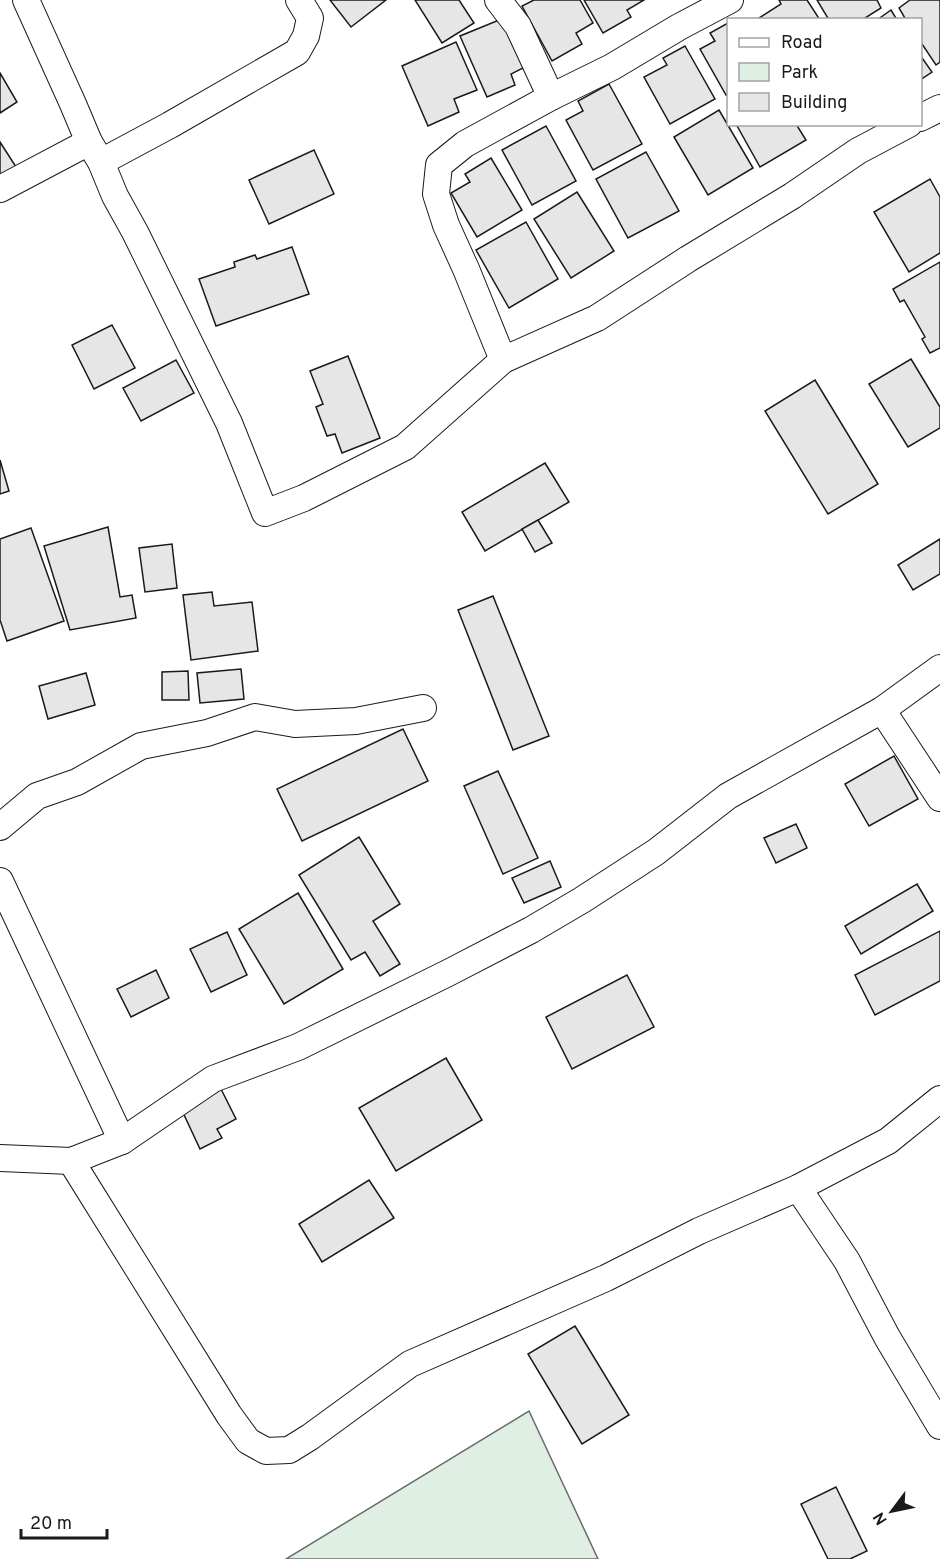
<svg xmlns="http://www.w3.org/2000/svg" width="940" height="1559" font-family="Overpass,sans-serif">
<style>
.green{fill:#e0efe3;stroke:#6a6a6a;stroke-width:1.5}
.building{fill:#e6e6e6;stroke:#1a1a1a;stroke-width:1.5}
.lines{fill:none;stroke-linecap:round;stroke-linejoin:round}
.street-casing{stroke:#1a1a1a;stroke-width:28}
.street{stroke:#fff;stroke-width:26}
</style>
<rect width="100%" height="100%" fill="#fff"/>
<polygon class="green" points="529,1411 598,1559 286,1559"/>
<g class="building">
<polygon points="330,0 386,0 351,27"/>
<polygon points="415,0 459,0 474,23 442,43"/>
<polygon points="534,0 580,0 593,23 576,33 582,44 552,61 522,6"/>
<polygon points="584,0 644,0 627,10 631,17 603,33"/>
<polygon points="779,0 807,0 820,20 760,20 759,18 781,4"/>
<polygon points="817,0 877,0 881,8 862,20 829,20"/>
<polygon points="910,0 940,0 940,62 936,65 920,41 920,20 906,20 899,8"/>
<polygon points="891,10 897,20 877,20"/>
<polygon points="504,18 525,67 511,74 515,85 487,97 460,36"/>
<polygon points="728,23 728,94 726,95 700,49 715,41 710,33"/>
<polygon points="456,42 477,90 454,99 459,112 428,126 402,66"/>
<polygon points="685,46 715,99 670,124 644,77 667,65 663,58"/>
<polygon points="920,55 932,72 920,80"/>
<polygon points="0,73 17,102 0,113"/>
<polygon points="609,84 642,144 593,170 566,120 583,111 578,101"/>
<polygon points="719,110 753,168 708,195 674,137"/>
<polygon points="736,124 796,124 806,140 760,167"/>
<polygon points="546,126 576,181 532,205 502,150"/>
<polygon points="0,142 18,170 0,182"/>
<polygon points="314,150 334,194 269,224 249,180"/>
<polygon points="646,152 679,211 628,238 596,179"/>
<polygon points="491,158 522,210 477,237 451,193 470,182 465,174"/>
<polygon points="930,179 940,197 940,253 909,272 874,212"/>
<polygon points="577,192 614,251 571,278 534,219"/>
<polygon points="526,222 558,279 509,308 476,250"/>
<polygon points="292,247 309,294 216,326 199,279 235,267 234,262 255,255 257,259"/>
<polygon points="940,262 940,348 930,353 922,339 925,337 904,300 900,302 893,289"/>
<polygon points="112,325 135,368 94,389 72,345"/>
<polygon points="348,356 380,438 342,453 335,434 327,436 316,407 323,404 310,371"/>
<polygon points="911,359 940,407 940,428 908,447 869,384"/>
<polygon points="176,360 194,393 141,421 123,388"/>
<polygon points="815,380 878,484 828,514 765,411"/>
<polygon points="0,460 9,491 0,494"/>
<polygon points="545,463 569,502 485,551 462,512"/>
<polygon points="538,520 552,543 535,552 522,529"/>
<polygon points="108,527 120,597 132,595 136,618 70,630 44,546"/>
<polygon points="31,528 64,621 7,641 0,620 0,539"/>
<polygon points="940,539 940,574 913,590 898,565"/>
<polygon points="172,544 177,588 145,592 139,548"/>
<polygon points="212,592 214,606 252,602 258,651 191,660 183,595"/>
<polygon points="493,596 549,736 513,750 458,610"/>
<polygon points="241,669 244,699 200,703 197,673"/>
<polygon points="188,671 189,700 162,700 162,672"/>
<polygon points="86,673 95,705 48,719 39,686"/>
<polygon points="403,729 428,781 302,841 277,789"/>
<polygon points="894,756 918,799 869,826 845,784"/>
<polygon points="498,771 538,858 503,874 464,786"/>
<polygon points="796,824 807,848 776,863 764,838"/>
<polygon points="359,837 400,904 373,921 400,964 380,976 365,952 351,960 299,875"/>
<polygon points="550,861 561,887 524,903 512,878"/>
<polygon points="917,884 933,911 861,954 845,926"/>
<polygon points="298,893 343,969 284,1004 239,929"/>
<polygon points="940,931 940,981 875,1015 855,975"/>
<polygon points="227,932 247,975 211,992 190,949"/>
<polygon points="156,970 169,998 131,1017 117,989"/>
<polygon points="627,975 654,1027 572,1069 546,1017"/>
<polygon points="446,1058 482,1120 396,1171 359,1108"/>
<polygon points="219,1085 236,1119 217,1129 222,1138 200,1149 179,1104"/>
<polygon points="369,1180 394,1218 322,1262 299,1224"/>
<polygon points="575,1326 629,1415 582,1444 528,1354"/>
<polygon points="836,1487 867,1551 850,1559 828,1559 801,1504"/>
</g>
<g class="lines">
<defs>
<g id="street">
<polyline points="26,0 73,104 89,142 101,162 115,196 135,232 229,423 265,513 304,498 405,447 503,360 597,318 688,259 792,196 858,151 909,124"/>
<polyline points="498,0 518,26 551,97"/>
<polyline points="920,118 940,108"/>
<polyline points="101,162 170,125 297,52 306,36 310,18 299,0"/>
<polyline points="0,189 89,142"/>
<polyline points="503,360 466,269 446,225 436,194 439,165 465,144 551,97 612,67 679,27 730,0"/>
<polyline points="882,710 940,798"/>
<polyline points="0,827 37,796 77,782 141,746 207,733 255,717 295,724 356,721 423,708"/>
<polyline points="0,881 122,1141"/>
<polyline points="0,1158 71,1161 122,1141 213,1079 298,1047 448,973 531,930 582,900 656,852 728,796 882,710 940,668"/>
<polyline points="71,1161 229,1415 248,1441 266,1451 289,1450 310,1437 410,1364 606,1278 699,1231 798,1188 888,1141 940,1099"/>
<polyline points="798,1188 847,1261 887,1337 940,1426"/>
</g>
</defs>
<use href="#street" class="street-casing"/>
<use href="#street" class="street"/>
</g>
<rect x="727" y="18" width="195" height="108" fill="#ffffff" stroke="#a3a3a3" stroke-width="1.5"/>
<rect x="739" y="38" width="30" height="9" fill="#ffffff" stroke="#a3a3a3" stroke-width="1.5"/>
<text x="781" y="48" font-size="18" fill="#1a1a1a">Road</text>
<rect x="739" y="63" width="30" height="18" fill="#e0efe3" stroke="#a3a3a3" stroke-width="1.5"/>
<text x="781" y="78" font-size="18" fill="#1a1a1a">Park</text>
<rect x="739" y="93" width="30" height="18" fill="#e6e6e6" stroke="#a3a3a3" stroke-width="1.5"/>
<text x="781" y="108" font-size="18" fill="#1a1a1a">Building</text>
<g transform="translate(892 1511) rotate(238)" stroke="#ffffff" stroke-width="4.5" paint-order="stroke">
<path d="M0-4.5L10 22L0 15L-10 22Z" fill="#1a1a1a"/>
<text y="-9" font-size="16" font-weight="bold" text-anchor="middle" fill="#1a1a1a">N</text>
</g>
<path d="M21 1529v9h86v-9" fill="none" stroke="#1a1a1a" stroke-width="3"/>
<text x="30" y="1529" font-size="18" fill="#1a1a1a" stroke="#ffffff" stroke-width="4.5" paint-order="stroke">20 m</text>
</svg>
